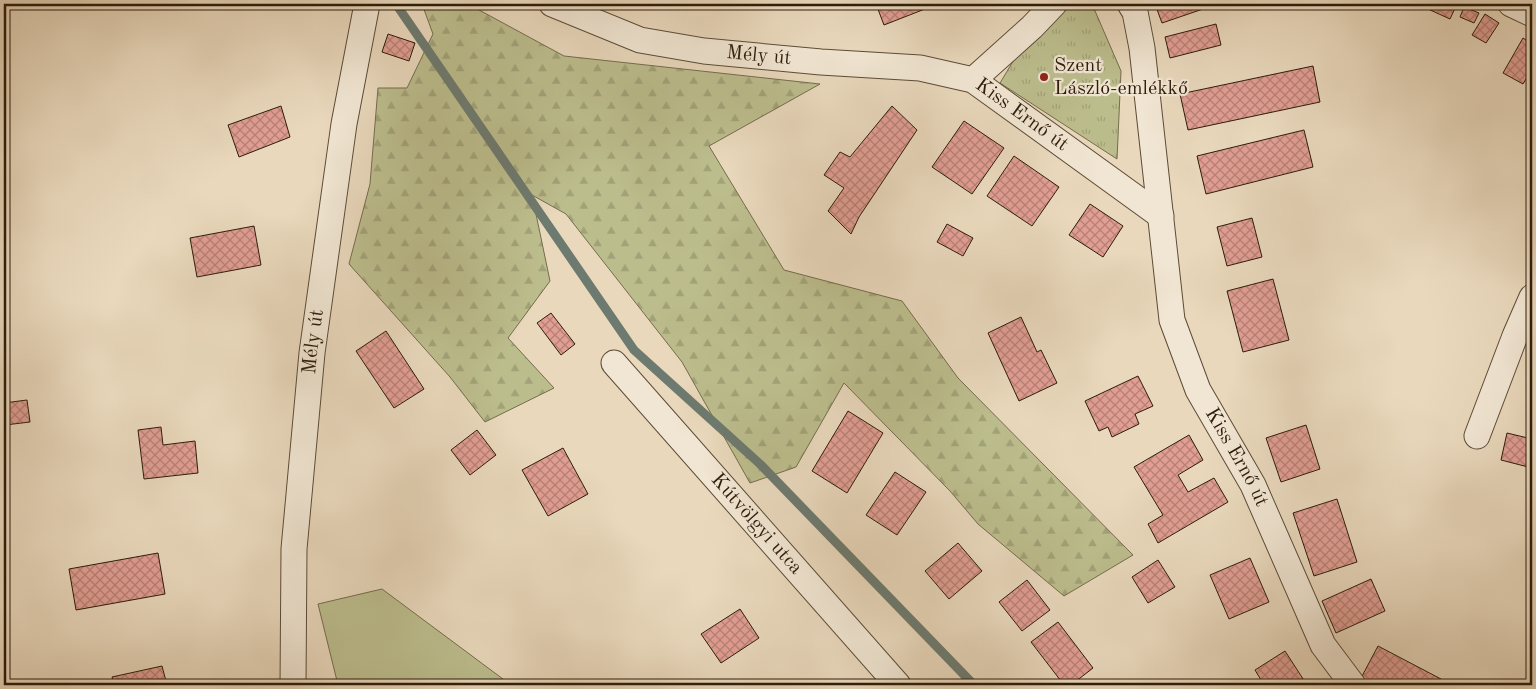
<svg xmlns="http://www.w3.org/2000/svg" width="1536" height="689" font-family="'Old Standard TT',serif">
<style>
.grass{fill:url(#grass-tufts);stroke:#746c4c}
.forest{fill:url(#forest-firs);stroke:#746c4c}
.pitch{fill:#bcbd8d;stroke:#746c4c}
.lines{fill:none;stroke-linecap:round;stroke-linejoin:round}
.stream{stroke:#6d7a6f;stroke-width:9}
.building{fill:url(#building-cross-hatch);stroke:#2d1c0b}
.minor-casing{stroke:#5c4b37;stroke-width:27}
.minor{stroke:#f1e6d3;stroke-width:25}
.poi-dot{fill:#8f2418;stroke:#f1e6d3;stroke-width:2}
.labels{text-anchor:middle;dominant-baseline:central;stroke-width:4.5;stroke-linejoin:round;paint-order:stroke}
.street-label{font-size:20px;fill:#2d1c0b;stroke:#f1e6d3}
.poi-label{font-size:20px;fill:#2d1c0b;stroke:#f1e6d3;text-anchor:start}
</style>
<defs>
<pattern id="grass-tufts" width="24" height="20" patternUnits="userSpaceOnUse" patternTransform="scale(1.25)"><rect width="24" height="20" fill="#bcbd8d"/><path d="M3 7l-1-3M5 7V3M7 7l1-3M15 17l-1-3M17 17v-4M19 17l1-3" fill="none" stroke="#a2a278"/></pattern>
<pattern id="forest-firs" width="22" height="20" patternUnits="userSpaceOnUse" patternTransform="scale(1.25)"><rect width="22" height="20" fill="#bcbd8d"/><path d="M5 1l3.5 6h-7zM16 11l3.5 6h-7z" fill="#a2a278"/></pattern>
<pattern id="building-cross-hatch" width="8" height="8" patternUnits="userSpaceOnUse" patternTransform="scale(1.25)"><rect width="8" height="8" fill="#e19e93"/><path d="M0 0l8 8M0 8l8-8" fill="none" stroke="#b78076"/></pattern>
</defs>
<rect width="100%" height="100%" fill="#e9d8bc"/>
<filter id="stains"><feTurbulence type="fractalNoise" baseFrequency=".004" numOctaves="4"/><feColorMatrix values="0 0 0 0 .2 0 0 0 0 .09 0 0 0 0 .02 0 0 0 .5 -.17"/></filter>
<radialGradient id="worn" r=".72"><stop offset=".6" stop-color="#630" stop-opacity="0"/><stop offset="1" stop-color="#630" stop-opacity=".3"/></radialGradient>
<polygon class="grass" points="1084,4 1092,4 1121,71 1117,159 1000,83 1039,18"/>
<polygon class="forest" points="422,4 468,4 564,56 820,84 709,146 784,270 902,301 958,378 1133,555 1064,596 978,524 950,491 844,383 796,467 750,483 682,362 566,214 532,195 550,281 508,338 554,388 485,422 450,377 349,264 370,184 378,88 407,88 433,34"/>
<polygon class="pitch" points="382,589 511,685 338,685 318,604"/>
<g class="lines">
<polyline class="stream" points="398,4 398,7 634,350 760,464 974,685"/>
</g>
<g class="building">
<polygon points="876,4 928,4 930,7 884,25"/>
<polygon points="1155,4 1201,4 1203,9 1162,23"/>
<polygon points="1417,4 1457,4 1450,19"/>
<polygon points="1464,7 1479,13 1474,23 1460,17"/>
<polygon points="1485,14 1499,23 1486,43 1472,35"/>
<polygon points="1216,24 1221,45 1170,58 1165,37"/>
<polygon points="388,34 415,43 409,61 382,52"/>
<polygon points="1523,38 1532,44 1532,69 1523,84 1503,73"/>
<polygon points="1313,66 1320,102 1188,130 1180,94"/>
<polygon points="281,106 290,137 239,157 228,125"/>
<polygon points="892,106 917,130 859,217 851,234 828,211 844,188 824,175 840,152 850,157"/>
<polygon points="964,121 1004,148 972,194 932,167"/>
<polygon points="1304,130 1313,167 1206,194 1197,156"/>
<polygon points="1014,156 1059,187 1032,226 987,196"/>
<polygon points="1532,180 1532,201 1527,199"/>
<polygon points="1090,204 1123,226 1103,257 1069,235"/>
<polygon points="1252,218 1262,257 1227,266 1217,227"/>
<polygon points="947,224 973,238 963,256 937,242"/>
<polygon points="254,226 261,265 197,277 190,238"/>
<polygon points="1273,279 1289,340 1243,352 1227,291"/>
<polygon points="551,313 575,344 561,355 537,323"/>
<polygon points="1021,317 1037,352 1041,350 1057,383 1019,401 988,333"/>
<polygon points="386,331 424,389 394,408 356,351"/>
<polygon points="1138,376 1153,406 1135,414 1139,424 1112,437 1108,427 1099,431 1085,401"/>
<polygon points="27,400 30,422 5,425 4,403"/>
<polygon points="848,411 883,433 847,493 812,471"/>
<polygon points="1306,425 1320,469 1281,482 1266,438"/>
<polygon points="161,427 163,445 195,441 198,473 144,479 138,430"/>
<polygon points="477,430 496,455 470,475 451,450"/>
<polygon points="1507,433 1532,439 1532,468 1501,460"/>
<polygon points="1189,435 1203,460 1178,475 1188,492 1214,478 1228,502 1158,543 1148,524 1163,515 1134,467"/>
<polygon points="563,448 588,494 548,516 522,470"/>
<polygon points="895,472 926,492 897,535 866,515"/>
<polygon points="1337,499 1357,562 1314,576 1293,513"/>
<polygon points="958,543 982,571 949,599 925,571"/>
<polygon points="158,553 165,594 76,610 69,569"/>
<polygon points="1250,558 1269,602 1229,619 1210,575"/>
<polygon points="1158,560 1175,587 1148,603 1132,577"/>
<polygon points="1371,579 1385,611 1336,633 1322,601"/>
<polygon points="1027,580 1050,610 1022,631 999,602"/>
<polygon points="740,609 759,638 721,663 701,634"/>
<polygon points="1058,622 1093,668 1071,685 1064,685 1031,642"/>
<polygon points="1378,646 1441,679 1438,685 1374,685 1361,678"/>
<polygon points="1285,651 1307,685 1264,685 1255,670"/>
<polygon points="162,666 167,685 114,685 112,677"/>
</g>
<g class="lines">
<defs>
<g id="minor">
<path id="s1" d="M552 4 640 40 704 51 821 62 920 68 973 80 1161 216"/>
<path id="s2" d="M1130 4 1135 12 1142 48 1172 320 1198 390 1253 485 1323 645 1353 685"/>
<polyline points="1511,4 1532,14"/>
<polyline points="973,80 1032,27 1054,4"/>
<path id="s3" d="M614 363 898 685"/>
<polyline points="1477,436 1515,336 1532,297"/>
<path id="s4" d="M293 685 294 549 312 353 344 124 367 4"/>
</g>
</defs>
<use href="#minor" class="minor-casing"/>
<use href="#minor" class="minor"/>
</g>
<circle class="poi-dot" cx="1044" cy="77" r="5"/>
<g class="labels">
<g class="street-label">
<text stroke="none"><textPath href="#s1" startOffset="215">Mély út</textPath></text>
<text stroke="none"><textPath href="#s1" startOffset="491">Kiss Ernő út</textPath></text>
<text stroke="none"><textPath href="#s4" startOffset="344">Mély út</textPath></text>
<text stroke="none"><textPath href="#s2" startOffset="472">Kiss Ernő út</textPath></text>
<text stroke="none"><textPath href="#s3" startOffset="215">Kútvölgyi utca</textPath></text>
</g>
<g class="poi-label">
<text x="1054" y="66">Szent<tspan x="1054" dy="23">László-emlékkő</tspan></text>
</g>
</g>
<rect width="1536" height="689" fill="none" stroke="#e9d8bc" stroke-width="20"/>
<rect x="5" y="5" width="1526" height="679" fill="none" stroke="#2d1c0b" stroke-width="2.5"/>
<rect x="10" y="10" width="1516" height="669" fill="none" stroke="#2d1c0b"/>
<rect width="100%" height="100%" filter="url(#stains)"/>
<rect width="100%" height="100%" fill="url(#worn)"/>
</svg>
